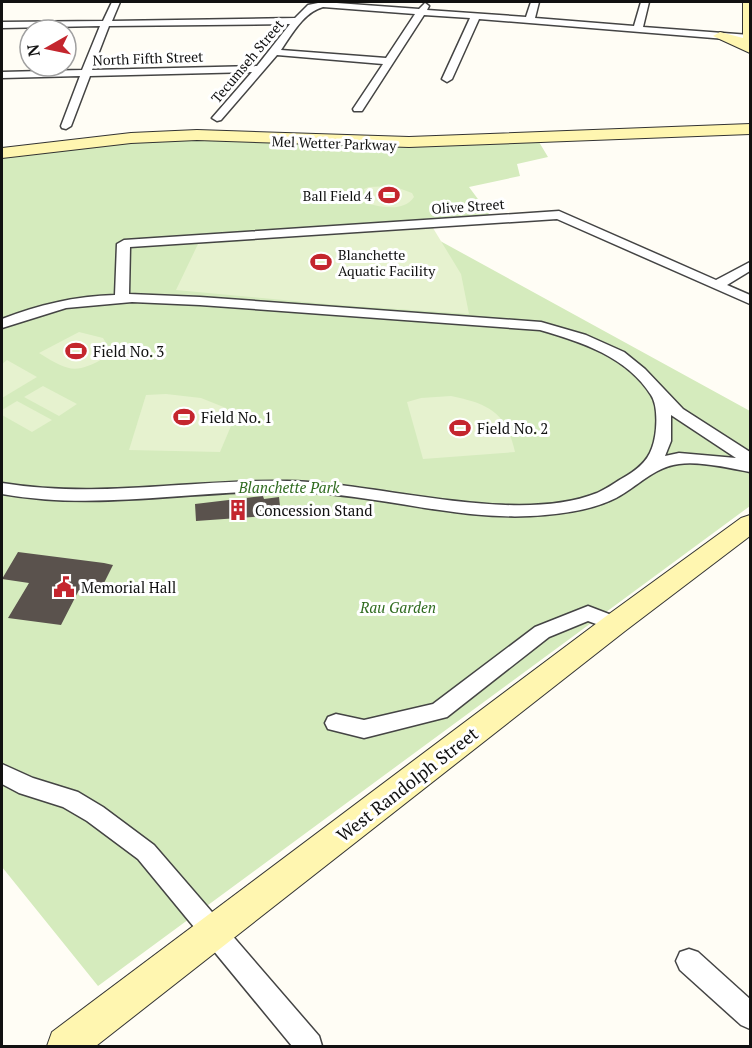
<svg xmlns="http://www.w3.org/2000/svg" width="752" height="1048" font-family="'PT Serif',serif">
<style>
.green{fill:#d5ebbd}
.pitch{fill:#e6f2cf}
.building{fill:#5a524d}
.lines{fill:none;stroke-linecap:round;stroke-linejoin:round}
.street-casing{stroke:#444;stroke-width:3}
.secondary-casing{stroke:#333;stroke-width:2}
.street{fill:#fff;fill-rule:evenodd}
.secondary{fill:#fff6b0;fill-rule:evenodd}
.labels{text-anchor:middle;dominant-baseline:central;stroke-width:6;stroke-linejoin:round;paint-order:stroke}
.far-street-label{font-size:14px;fill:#111;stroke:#fff}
.far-poi-label{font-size:14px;fill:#111;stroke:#fff;text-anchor:end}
.poi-label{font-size:15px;fill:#111;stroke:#fff;text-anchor:start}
.park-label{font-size:15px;font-style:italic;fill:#2f6b1f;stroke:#fff}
.near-street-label{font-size:18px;fill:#111;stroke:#fff}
</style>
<rect width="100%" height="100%" fill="#fffdf5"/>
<polygon class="green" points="196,139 410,146 539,142 548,157 517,164 520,176 469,187 492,218 415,225 422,231 750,411 750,506 98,986 2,867 2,157 131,142"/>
<g class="pitch">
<path d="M393 186 412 193 414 197C404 212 383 207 368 204L364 189 369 187Z"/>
<path d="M433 228 461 274 469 314 326 304 176 290 198 244C276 240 354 230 433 228Z"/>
<path d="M79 332 103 338 109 348 106 357C75 375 68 371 39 353Z"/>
<polygon points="7,360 37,377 2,398 2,364"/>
<polygon points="43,386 77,404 59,416 24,397"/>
<polygon points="166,394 201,398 226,408 231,426 220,452 129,450 146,395"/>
<path d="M451 396C489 404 506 412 515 452L423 459 407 402 421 398Z"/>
<polygon points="17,401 52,420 32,432 2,415 2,410"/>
</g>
<g class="building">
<polygon points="263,496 264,499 279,497 281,515 196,521 195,504"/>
<polygon points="18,552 104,563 113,565 99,593 79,590 61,625 8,618 29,583 2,579"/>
</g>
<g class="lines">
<defs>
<g id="street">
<path d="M112 2H120L112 21 295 18 308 5 323 2 419 9 425 3 429 6 427 10 526 17 531 2H539L535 18 634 26 641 2H649L643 27 750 35V41L479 19 452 79 447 82 442 79 470 18 424 15 362 111H354L353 109 383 64 277 55 221 120 217 121 212 118 252 72 90 76 71 126 66 129 62 128 61 126 80 76 2 78V72L82 70 100 26 2 28V22L103 21ZM323 7 415 14 386 58 281 50C292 34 304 12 323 7ZM290 24 257 66 92 70 109 26Z"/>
<path d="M559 211 716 280 750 262V271L727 285 750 295V304L557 219 130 247 129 294 200 297 541 322 586 335 624 352 645 369 683 409 750 452V472C730 468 699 461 679 464 654 467 637 487 616 498 595 509 568 513 545 515 464 523 382 495 301 492 200 488 102 512 2 494V483C101 499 189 479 287 481 377 482 515 526 597 493 606 489 613 484 621 479 634 472 647 463 652 448 657 435 659 407 651 395 627 357 582 342 540 330L200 305 132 302 66 308 2 328V319C38 305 75 296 115 295L117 244 124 240ZM671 415 736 458 679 453 665 456 671 441Z"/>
<polygon points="588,606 622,619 625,624 622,629 615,631 588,621 549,637 447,717 364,738 328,729 325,723 328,717 336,714 364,720 433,704 535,627"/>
<polygon points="2,764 33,778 78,792 103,807 154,845 319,1036 322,1046 292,1046 138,859 87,821 63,807 19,793 2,784"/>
<polygon points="689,949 698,952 750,999 750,1029 741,1025 680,970 676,961 680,952"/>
</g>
<g id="secondary">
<polygon points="743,2 750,2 750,53 713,36 720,32 743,38"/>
<polygon points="750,124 750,134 409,147 197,140 131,143 2,158 2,148 131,133 197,130 409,137"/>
<polygon points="750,515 750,536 625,631 96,1046 47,1046 52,1032 605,617 741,518"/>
</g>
</defs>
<use href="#street" class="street-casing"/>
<use href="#secondary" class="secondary-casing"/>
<use href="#street" class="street"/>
<use href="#secondary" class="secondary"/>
</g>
<defs>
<symbol id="stadium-bare" viewBox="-9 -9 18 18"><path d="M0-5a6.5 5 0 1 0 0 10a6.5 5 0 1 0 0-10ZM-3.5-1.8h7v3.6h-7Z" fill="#c4262e" stroke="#fff" stroke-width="2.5" paint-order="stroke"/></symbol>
<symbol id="building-bare" viewBox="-9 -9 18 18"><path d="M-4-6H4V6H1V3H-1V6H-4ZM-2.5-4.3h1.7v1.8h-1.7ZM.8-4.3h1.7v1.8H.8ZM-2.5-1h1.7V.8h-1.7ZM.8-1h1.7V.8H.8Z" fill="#c4262e" stroke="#fff" stroke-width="2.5" paint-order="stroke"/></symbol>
<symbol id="civic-bare" viewBox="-9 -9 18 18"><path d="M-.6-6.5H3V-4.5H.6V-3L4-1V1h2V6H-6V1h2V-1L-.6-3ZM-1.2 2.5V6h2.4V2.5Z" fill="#c4262e" stroke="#fff" stroke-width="2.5" paint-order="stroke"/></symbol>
</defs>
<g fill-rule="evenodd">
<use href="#stadium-bare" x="374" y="180" width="30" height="30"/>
<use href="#stadium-bare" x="306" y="247" width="30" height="30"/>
<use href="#stadium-bare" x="61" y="336" width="30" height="30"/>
<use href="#stadium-bare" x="169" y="402" width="30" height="30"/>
<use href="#stadium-bare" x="445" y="413" width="30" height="30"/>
<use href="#building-bare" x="223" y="495" width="30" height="30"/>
<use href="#civic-bare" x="49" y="572" width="30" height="30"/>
</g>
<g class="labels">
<g class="far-street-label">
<text transform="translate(148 58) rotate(-2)">North Fifth Street</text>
<text transform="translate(247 61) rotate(-50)">Tecumseh Street</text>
<text transform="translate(334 143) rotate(2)">Mel Wetter Parkway</text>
<text transform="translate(468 206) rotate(-4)">Olive Street</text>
</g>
<g class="far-poi-label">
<text x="372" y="195">Ball Field 4</text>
<text x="338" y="254" text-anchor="start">Blanchette<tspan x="338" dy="16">Aquatic Facility</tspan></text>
</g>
<g class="poi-label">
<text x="93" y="351">Field No. 3</text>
<text x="201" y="417">Field No. 1</text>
<text x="477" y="428">Field No. 2</text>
<text x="255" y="510">Concession Stand</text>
<text x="81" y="587">Memorial Hall</text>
</g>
<g class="park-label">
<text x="289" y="487">Blanchette Park</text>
<text x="398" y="607">Rau Garden</text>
</g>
<g class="near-street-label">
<text transform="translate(407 784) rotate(-38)">West Randolph Street</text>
</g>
</g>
<rect width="752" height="1048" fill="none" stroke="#111111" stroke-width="6"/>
<g transform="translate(48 48) rotate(261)"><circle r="28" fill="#ffffff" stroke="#a0a0a0" stroke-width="1.5"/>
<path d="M0-4.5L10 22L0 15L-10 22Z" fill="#c4262e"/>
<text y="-9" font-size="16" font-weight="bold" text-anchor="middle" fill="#111111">N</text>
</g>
</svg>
